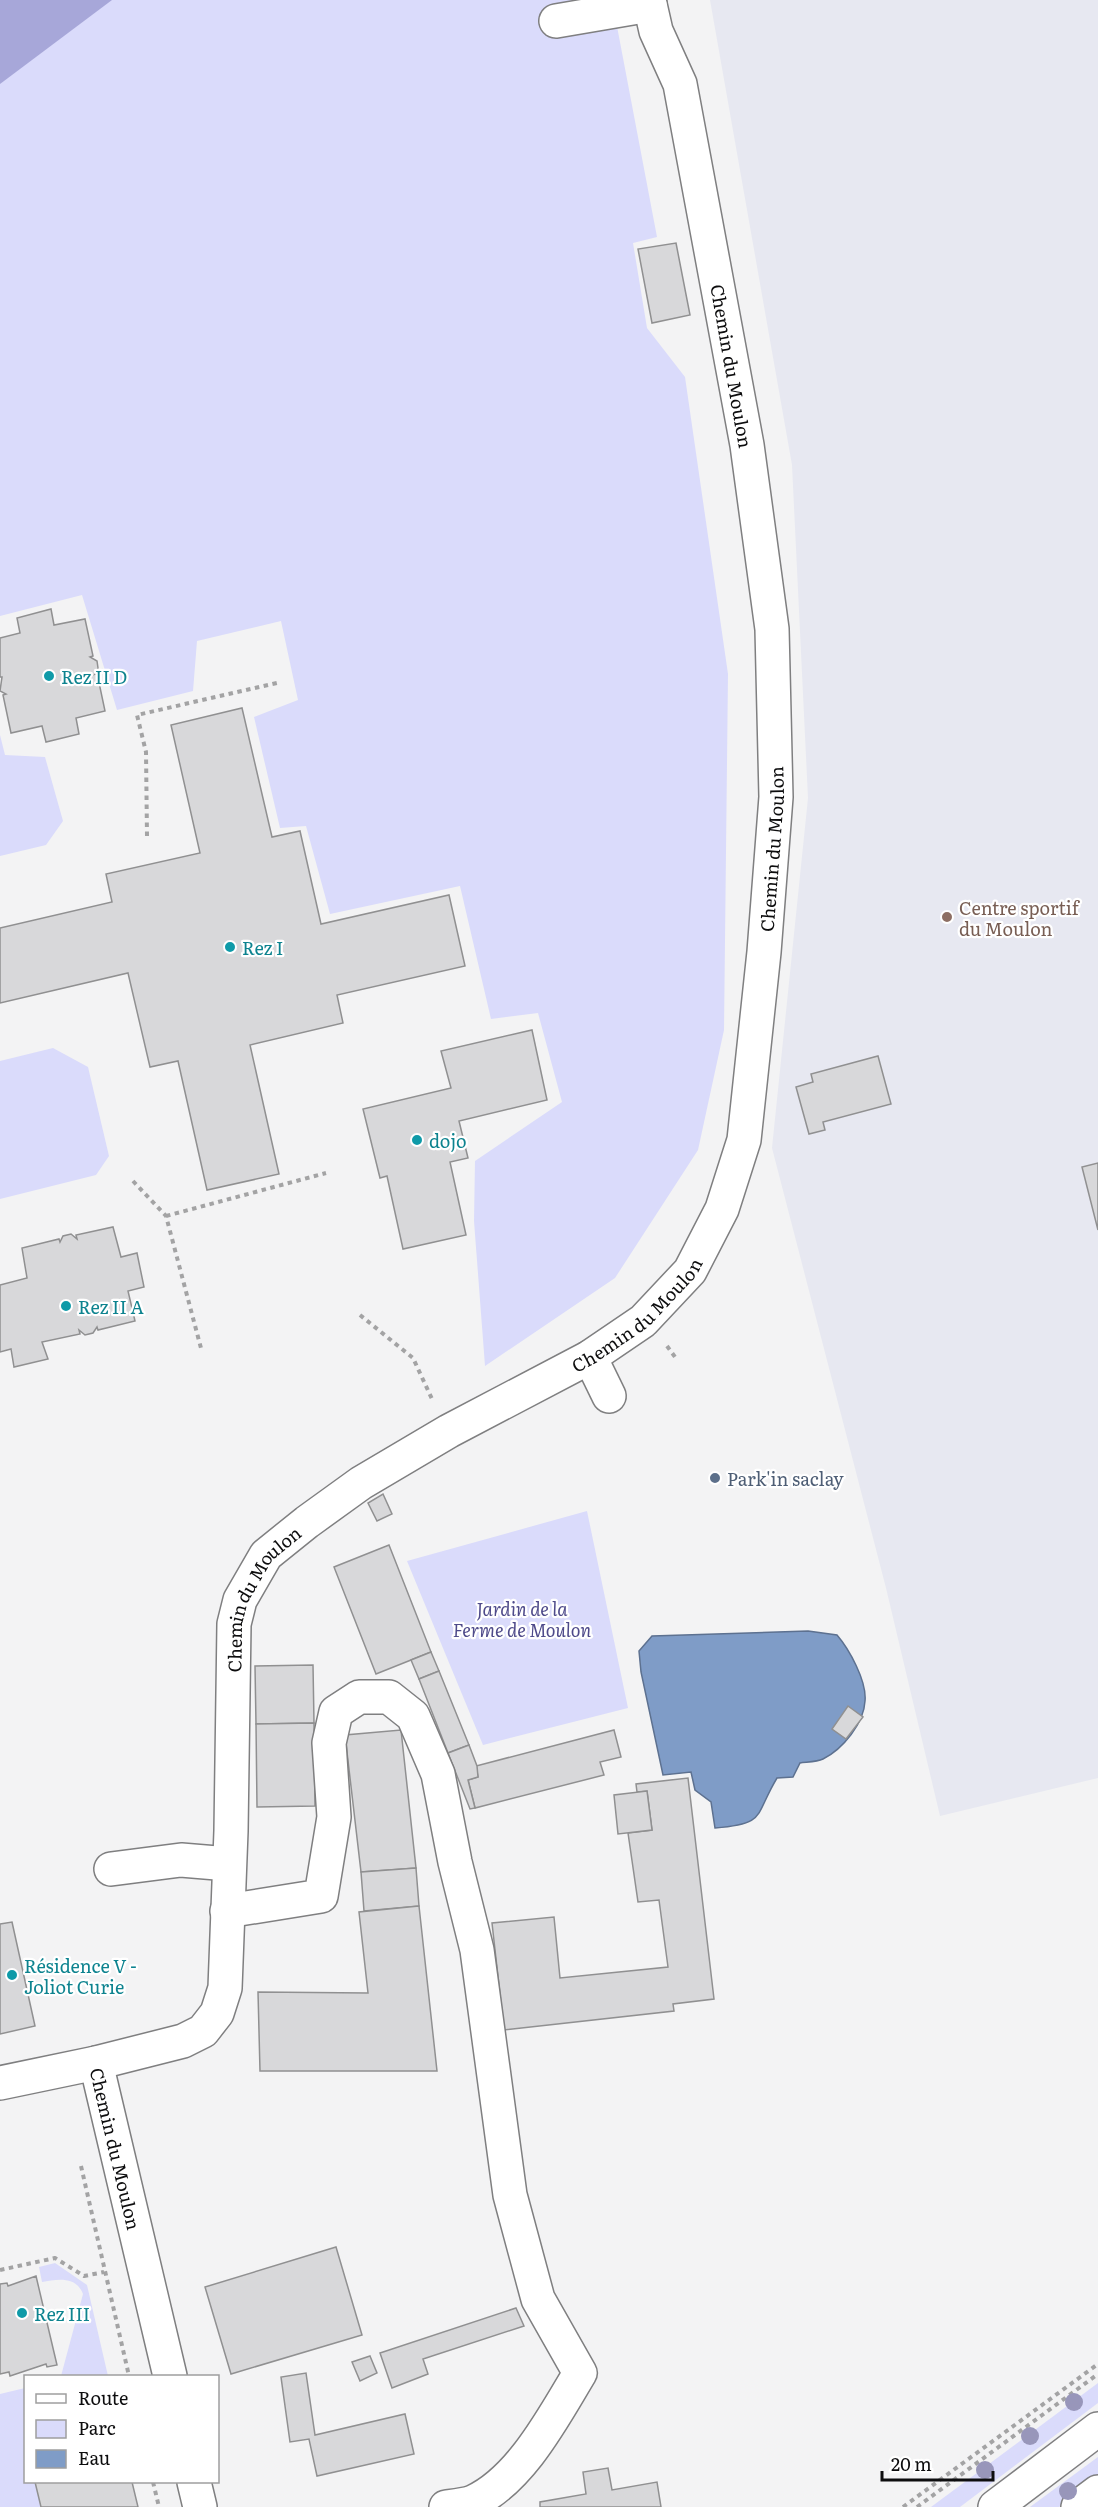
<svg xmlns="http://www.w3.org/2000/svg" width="1098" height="2507" font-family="Literata,serif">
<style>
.built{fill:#e7e8f1}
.green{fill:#dadbfb}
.forest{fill:#a7a7d9}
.water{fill:#7f9cc7;stroke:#5d7190;stroke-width:1.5}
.building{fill:#d8d8da;stroke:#909091;stroke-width:1.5}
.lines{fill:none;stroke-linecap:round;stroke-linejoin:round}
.minor-casing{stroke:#7f7f80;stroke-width:36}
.path{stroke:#a3a3a4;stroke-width:4;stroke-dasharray:4.5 4.5;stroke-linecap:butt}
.minor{stroke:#fff;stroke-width:33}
.tree{fill:#9896ba}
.culture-dot{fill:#0f9aa8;stroke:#fff;stroke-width:2}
.education-dot{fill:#8d6e63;stroke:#fff;stroke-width:2}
.service-dot{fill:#5c6f8a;stroke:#fff;stroke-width:2}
.labels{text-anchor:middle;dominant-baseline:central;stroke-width:4.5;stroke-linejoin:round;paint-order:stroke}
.street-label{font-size:18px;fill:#0d0d0e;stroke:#fff}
.culture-label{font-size:18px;fill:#0d838f;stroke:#fff;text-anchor:start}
.education-label{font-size:18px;fill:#785e54;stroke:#fff;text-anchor:start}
.service-label{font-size:18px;fill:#4e5e75;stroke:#fff;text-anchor:start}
.park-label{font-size:18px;font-style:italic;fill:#4e4a8a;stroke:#fff}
</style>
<rect width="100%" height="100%" fill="#f3f3f4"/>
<polygon class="built" points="710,0 1098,0 1098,1778 940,1816 886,1588 772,1148 808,798 792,465"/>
<g class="green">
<polygon points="109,0 612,0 657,237 633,243 647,328 685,377 728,674 724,1030 698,1150 615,1278 485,1366 474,1221 475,1161 562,1102 538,1013 491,1019 460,886 330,914 306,826 280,828 254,717 298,700 281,621 197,641 193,691 117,710 82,595 0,616 0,82"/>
<polygon points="0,735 5,755 45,757 63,821 46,845 0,856"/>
<polygon points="53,1048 88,1067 109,1156 96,1175 0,1199 0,1061"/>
<polygon points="587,1511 628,1708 483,1745 407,1561"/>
<path d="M55 2263 87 2285 108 2376H61L83 2294C76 2276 58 2279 42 2282L39 2267Z"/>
<polygon points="1098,2383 1098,2403 960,2507 931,2507"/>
<polygon points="25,2388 26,2482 35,2482 41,2507 0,2507 0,2394"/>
<polygon points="1098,2457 1098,2477 1059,2507 1030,2507"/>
</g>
<polygon class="forest" points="0,0 112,0 0,84"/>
<path class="water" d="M808 1631 837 1635C849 1649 867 1681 865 1701 864 1723 843 1749 823 1759 817 1762 807 1762 800 1763L793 1777 777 1778C754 1816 767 1824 715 1828L711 1802 695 1790 691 1772 663 1775 641 1672 639 1651 652 1636Z"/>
<g class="building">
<polygon points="676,243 690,315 652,323 638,249"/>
<polygon points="51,609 54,625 85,619 93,656 90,657 97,661 98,668 95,674 97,673 105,711 76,718 79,734 46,742 42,726 11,733 3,695 6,694 0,691 2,677 0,677 0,638 20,633 17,618"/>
<polygon points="242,708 272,837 300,831 321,924 449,895 465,966 337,995 343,1023 250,1045 279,1174 207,1190 178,1061 150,1067 128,973 0,1003 0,928 112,902 106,874 200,853 171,725"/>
<polygon points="532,1030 547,1100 459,1121 468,1158 450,1162 466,1235 403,1249 387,1176 380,1178 363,1109 451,1088 441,1051"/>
<polygon points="878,1056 891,1104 823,1122 825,1130 809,1134 796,1087 813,1082 811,1074"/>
<polygon points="1098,1163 1098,1230 1082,1167"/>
<polygon points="113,1227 121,1257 137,1253 144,1287 128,1291 135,1321 98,1330 97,1327 93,1333 85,1335 79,1330 80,1334 42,1342 48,1359 14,1367 11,1349 0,1352 0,1285 27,1278 22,1248 59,1239 60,1242 63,1236 71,1234 77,1239 76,1235"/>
<polygon points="383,1494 392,1514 377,1521 368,1503"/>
<polygon points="389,1545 431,1652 376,1674 334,1567"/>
<polygon points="431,1652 439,1671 419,1679 411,1660"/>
<polygon points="313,1665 314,1723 256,1724 255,1666"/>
<polygon points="439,1671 469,1745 448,1753 419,1679"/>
<polygon points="848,1706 863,1717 846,1739 832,1729"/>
<polygon points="314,1723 315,1806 257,1807 256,1724"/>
<polygon points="401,1730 416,1868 361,1872 345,1735"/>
<polygon points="614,1730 621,1757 600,1762 604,1775 475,1808 468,1780 478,1777 476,1766"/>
<polygon points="469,1745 477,1766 478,1777 468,1780 475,1808 470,1809 448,1753"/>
<polygon points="688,1778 714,1999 673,2004 674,2011 504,2030 492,1923 554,1917 560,1978 668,1967 659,1900 638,1902 628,1833 652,1830 647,1791 637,1792 636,1784"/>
<polygon points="647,1791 652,1830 618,1834 614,1795"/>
<polygon points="416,1868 419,1906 364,1911 361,1872"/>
<polygon points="419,1906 437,2071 260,2071 258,1992 368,1993 359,1912"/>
<polygon points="12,1922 35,2026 0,2034 0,1924"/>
<polygon points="336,2247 362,2335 231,2374 205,2287"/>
<polygon points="36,2276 57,2365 47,2367 46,2364 10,2376 9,2372 0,2374 0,2284 7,2283 8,2286"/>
<polygon points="516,2308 524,2326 423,2359 428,2374 392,2388 380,2353"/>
<polygon points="370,2356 377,2373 360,2381 352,2362"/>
<polygon points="306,2373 315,2435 405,2414 414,2454 317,2476 309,2439 290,2442 281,2377"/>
<polygon points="608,2468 612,2490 657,2482 661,2507 540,2507 540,2502 586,2494 583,2472"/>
<polygon points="35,2482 132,2482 138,2507 41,2507"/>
</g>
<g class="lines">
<defs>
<g id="minor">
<polyline points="556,21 650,5"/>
<polyline points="590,1357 609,1396"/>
<polyline points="111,1869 181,1860 229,1864"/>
<path d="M227 1911 321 1896 334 1817 329 1743 336 1712 359 1697H389L413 1716 438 1774 455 1862 477 1950 510 2195 538 2299 580 2373C554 2416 521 2480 473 2502 465 2505 454 2506 446 2507"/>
<path id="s1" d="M96 2063 170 2376"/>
<path id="s2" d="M0 2083 96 2063 183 2041 203 2031 217 2013 225 1988 231 1831 234 1624 240 1600 266 1555 307 1522 361 1483 449 1431 590 1357 643 1321 690 1271 722 1209 744 1140 764 952 776 797 772 629 747 445 680 84 656 31 649 0"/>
<polyline points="194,2482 200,2507"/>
<polyline points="995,2507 1098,2429"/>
<polyline points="1078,2507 1098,2492"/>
</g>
</defs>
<use href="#minor" class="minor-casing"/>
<g class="path">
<polyline points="147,836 146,752 137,715 281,682"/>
<polyline points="133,1181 166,1216 202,1352"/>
<polyline points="166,1216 326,1173"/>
<polyline points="360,1315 413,1358 432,1399"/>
<polyline points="667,1346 675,1357"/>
<polyline points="81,2166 129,2376"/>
<polyline points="0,2270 55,2258 84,2276 104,2272"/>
<polyline points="153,2482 159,2507"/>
<polyline points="903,2507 1098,2364"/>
<polyline points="917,2507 1098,2374"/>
</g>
<use href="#minor" class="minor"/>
</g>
<g class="tree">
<circle cx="1074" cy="2402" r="9"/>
<circle cx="1030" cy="2436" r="9"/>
<circle cx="985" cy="2470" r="9"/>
<circle cx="1068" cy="2491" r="9"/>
</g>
<g class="culture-dot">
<circle cx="49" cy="676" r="6"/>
<circle cx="230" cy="947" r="6"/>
<circle cx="417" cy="1140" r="6"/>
<circle cx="66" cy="1306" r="6"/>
<circle cx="12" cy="1975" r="6"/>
<circle cx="22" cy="2313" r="6"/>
</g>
<circle class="education-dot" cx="947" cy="917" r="6"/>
<circle class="service-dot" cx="715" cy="1478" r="6"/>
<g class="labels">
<g class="street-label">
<text transform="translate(732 366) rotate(80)">Chemin du Moulon</text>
<text stroke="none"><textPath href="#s2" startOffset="1648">Chemin du Moulon</textPath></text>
<text stroke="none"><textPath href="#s2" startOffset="1144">Chemin du Moulon</textPath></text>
<text stroke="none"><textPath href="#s2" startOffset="658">Chemin du Moulon</textPath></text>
<text stroke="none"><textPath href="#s1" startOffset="88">Chemin du Moulon</textPath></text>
</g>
<g class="culture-label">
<text x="61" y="676">Rez II D</text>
<text x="242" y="947">Rez I</text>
<text x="429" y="1140">dojo</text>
<text x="78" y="1306">Rez II A</text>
<text x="24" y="1965">Résidence V -<tspan x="24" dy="21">Joliot Curie</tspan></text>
<text x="34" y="2313">Rez III</text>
</g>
<g class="education-label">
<text x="959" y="907">Centre sportif<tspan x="959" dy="21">du Moulon</tspan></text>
</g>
<g class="service-label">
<text x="727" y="1478">Park'in saclay</text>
</g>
<g class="park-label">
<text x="522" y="1608">Jardin de la<tspan x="522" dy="21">Ferme de Moulon</tspan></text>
</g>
</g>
<rect x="24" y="2375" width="195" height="108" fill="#ffffff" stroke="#9e9e9f" stroke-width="1.5"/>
<rect x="36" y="2394" width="30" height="9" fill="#ffffff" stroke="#9e9e9f" stroke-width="1.5"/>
<text x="78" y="2405" font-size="18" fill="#0d0d0e">Route</text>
<rect x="36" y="2420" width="30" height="18" fill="#dadbfb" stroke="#9e9e9f" stroke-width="1.5"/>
<text x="78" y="2435" font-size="18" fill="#0d0d0e">Parc</text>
<rect x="36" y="2450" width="30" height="18" fill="#7f9cc7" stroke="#9e9e9f" stroke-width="1.5"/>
<text x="78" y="2465" font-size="18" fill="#0d0d0e">Eau</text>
<path d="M882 2471v9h111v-9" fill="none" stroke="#0d0d0e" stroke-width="3"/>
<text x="891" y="2471" font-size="18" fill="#0d0d0e" stroke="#ffffff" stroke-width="4.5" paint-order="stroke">20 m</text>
</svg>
